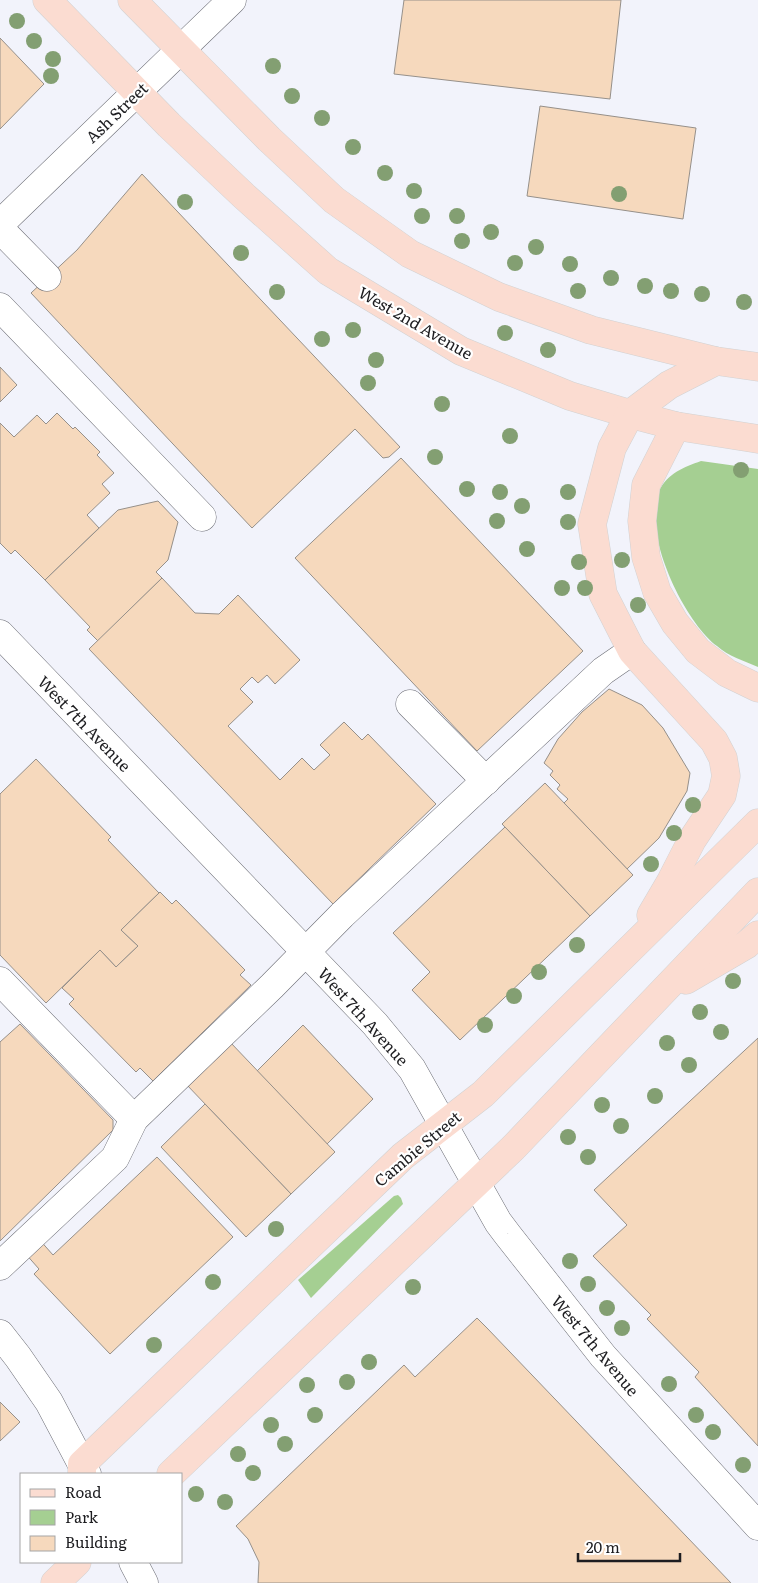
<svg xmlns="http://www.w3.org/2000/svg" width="758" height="1583" font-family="Literata,serif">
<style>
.green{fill:#a5cf92}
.building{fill:#f6d9bd;stroke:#96908a}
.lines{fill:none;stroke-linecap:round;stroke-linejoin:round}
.minor-casing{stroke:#6b6c74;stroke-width:29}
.major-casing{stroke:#d2d2d2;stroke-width:29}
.minor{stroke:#fff;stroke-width:28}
.major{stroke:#fbdcd1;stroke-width:28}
.tree{fill:#839f72}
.labels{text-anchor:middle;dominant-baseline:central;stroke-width:4.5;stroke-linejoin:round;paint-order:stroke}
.street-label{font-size:16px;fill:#1d1d20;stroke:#fff}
</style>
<rect width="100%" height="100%" fill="#f2f3fb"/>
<g class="green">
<path d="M701 461 758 469V667C744 661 728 656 717 646 684 621 641 532 659 491 668 473 684 467 701 461Z"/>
<polygon points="398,1195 401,1198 403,1204 311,1298 298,1280 394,1196"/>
</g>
<g class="building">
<polygon points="404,0 621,0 610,99 394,74"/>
<polygon points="0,38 44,84 0,129"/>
<polygon points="540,106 696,128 683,219 527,196"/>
<polygon points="142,174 400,447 389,457 383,458 355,429 252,528 31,293 77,250"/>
<polygon points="0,367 17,385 0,402"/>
<polygon points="57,413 73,429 75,427 100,452 97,455 114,473 102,484 110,493 87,515 99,528 45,580 15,550 11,554 0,543 0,423 14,437 37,415 46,424"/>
<polygon points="401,458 583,651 477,751 295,558"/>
<polygon points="158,501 178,522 168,560 156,572 162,578 98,641 87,630 90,627 45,580 118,510"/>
<polygon points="162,578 195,613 219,614 238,595 300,660 275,684 267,675 258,683 252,677 240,689 253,702 228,726 280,780 302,758 314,770 330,755 320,745 344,722 362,740 368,734 436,804 333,904 89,649"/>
<polygon points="609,689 642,705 663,728 690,773 687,791 659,838 627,869 564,803 568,799 557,789 560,785 550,775 553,771 544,763 558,739 582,712"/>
<polygon points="36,759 111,837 108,840 159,893 121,930 138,946 116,967 100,950 46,1003 0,955 0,794"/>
<polygon points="545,783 633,875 590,916 502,824"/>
<polygon points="505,827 590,916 460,1040 412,990 430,972 393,933"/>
<polygon points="160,892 172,904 176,900 245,970 240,975 251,985 153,1081 140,1068 136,1072 69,1004 74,999 62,988 100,950 116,967 138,946 121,930"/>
<polygon points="20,1024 113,1120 113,1130 0,1241 0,1042"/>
<polygon points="303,1025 373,1099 327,1144 257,1071"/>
<polygon points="758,1038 758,1446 695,1377 699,1372 647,1319 651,1315 593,1256 627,1225 594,1190"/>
<polygon points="230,1042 335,1152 291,1194 186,1084"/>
<polygon points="205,1104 291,1194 246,1237 161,1147"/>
<polygon points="157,1157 233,1237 110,1354 34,1274 39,1269 24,1252 38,1238 53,1255"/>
<polygon points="477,1318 487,1328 731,1583 258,1583 259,1562 248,1539 236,1526 404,1365 415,1377"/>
<polygon points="0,1402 20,1422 0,1441"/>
</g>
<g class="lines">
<defs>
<g id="minor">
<polyline points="0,224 232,0"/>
<polyline points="0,229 47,277"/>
<polyline points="0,307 202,517"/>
<polyline points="0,634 375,1024 412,1069 498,1222 507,1234 603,1356 758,1526"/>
<polyline points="410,704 486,781"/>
<polyline points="0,981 134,1119"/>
<polyline points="0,1266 115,1158 134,1119 272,986 342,915 603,671 632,651"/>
<polyline points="0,1334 18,1357 49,1402 87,1474"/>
<polyline points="133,1562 144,1583"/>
</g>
<g id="major">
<polyline points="47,0 169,125 244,196 328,271 461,351 570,396 630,414 676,426 758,439"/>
<polyline points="132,0 269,139 334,200 410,254 499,297 591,330 716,361 758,367"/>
<polyline points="676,426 646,485 642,521 646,557 657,592 675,623 698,651 727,673 758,688"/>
<polyline points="651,915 671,881 692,840 722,795 726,776 723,758 714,741 632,651 603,594 592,524 612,448 630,414 669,385 716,361"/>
<polyline points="686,980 746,945 758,935"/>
<polyline points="82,1474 82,1464 403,1156 483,1094 758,823"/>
<polyline points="171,1474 513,1148 758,892"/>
<polyline points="55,1583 77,1562"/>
</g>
</defs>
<use href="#minor" class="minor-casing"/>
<use href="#major" class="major-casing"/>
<use href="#minor" class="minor"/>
<use href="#major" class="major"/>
</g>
<g class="tree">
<circle cx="17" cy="21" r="8"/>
<circle cx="34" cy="41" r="8"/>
<circle cx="53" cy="59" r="8"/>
<circle cx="273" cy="66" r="8"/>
<circle cx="51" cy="76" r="8"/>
<circle cx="292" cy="96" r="8"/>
<circle cx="322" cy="118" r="8"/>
<circle cx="353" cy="147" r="8"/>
<circle cx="385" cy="173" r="8"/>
<circle cx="414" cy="191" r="8"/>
<circle cx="619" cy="194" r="8"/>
<circle cx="185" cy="202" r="8"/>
<circle cx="422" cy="216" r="8"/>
<circle cx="457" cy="216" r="8"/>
<circle cx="491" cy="232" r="8"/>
<circle cx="462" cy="241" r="8"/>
<circle cx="536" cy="247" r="8"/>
<circle cx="241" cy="253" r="8"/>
<circle cx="515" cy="263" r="8"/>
<circle cx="570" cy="264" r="8"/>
<circle cx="611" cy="278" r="8"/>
<circle cx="645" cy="286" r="8"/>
<circle cx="578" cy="291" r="8"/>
<circle cx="671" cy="291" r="8"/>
<circle cx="277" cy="292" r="8"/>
<circle cx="702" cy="294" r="8"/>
<circle cx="744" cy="302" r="8"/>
<circle cx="353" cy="330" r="8"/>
<circle cx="505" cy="333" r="8"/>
<circle cx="322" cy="339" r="8"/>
<circle cx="548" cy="350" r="8"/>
<circle cx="376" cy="360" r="8"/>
<circle cx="368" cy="383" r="8"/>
<circle cx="442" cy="404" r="8"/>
<circle cx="510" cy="436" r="8"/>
<circle cx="435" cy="457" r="8"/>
<circle cx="741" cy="470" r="8"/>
<circle cx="467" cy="489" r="8"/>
<circle cx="500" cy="492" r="8"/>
<circle cx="568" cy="492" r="8"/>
<circle cx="522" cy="506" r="8"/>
<circle cx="497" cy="521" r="8"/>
<circle cx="568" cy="522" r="8"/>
<circle cx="527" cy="549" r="8"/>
<circle cx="622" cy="560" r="8"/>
<circle cx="579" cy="562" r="8"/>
<circle cx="562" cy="588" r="8"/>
<circle cx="585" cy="588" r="8"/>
<circle cx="638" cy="605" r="8"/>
<circle cx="693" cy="805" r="8"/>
<circle cx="674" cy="833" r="8"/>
<circle cx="651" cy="864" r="8"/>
<circle cx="577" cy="945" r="8"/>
<circle cx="539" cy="972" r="8"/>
<circle cx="733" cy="981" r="8"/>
<circle cx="514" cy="996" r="8"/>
<circle cx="700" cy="1012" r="8"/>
<circle cx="485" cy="1025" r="8"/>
<circle cx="721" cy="1032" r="8"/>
<circle cx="667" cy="1043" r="8"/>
<circle cx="689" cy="1065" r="8"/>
<circle cx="655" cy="1096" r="8"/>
<circle cx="602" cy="1105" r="8"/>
<circle cx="621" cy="1126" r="8"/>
<circle cx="568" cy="1137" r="8"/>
<circle cx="588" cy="1157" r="8"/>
<circle cx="276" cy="1229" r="8"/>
<circle cx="570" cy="1261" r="8"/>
<circle cx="213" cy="1282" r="8"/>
<circle cx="588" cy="1284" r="8"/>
<circle cx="413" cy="1287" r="8"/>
<circle cx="607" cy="1308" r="8"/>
<circle cx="622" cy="1328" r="8"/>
<circle cx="154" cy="1345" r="8"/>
<circle cx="369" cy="1362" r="8"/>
<circle cx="347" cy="1382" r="8"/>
<circle cx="669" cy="1384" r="8"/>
<circle cx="307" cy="1385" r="8"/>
<circle cx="315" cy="1415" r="8"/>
<circle cx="696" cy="1415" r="8"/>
<circle cx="271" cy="1425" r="8"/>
<circle cx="713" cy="1432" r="8"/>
<circle cx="285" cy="1444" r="8"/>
<circle cx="238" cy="1454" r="8"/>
<circle cx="743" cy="1465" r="8"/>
<circle cx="253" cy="1473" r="8"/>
<circle cx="196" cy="1494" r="8"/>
<circle cx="225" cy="1502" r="8"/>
</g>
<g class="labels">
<g class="street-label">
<text transform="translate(116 112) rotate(-44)">Ash Street</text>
<text transform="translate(416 322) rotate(30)">West 2nd Avenue</text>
<text transform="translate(85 723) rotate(46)">West 7th Avenue</text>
<text transform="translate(364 1016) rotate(48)">West 7th Avenue</text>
<text transform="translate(417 1148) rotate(-40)">Cambie Street</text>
<text transform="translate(596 1345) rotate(50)">West 7th Avenue</text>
</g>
</g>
<rect x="20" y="1473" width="162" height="90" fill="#ffffff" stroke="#a5a5a6"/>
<rect x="30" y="1489" width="25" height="8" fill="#fbdcd1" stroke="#a5a5a6"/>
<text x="65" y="1498" font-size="15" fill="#1d1d20">Road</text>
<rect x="30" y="1510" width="25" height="15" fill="#a5cf92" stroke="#a5a5a6"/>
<text x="65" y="1523" font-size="15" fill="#1d1d20">Park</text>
<rect x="30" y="1536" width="25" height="15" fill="#f6d9bd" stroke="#a5a5a6"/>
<text x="65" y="1548" font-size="15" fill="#1d1d20">Building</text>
<path d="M578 1553v8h102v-8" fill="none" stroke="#1d1d20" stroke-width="2.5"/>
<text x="586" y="1553" font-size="15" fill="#1d1d20" stroke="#ffffff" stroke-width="4" paint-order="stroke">20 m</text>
</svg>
